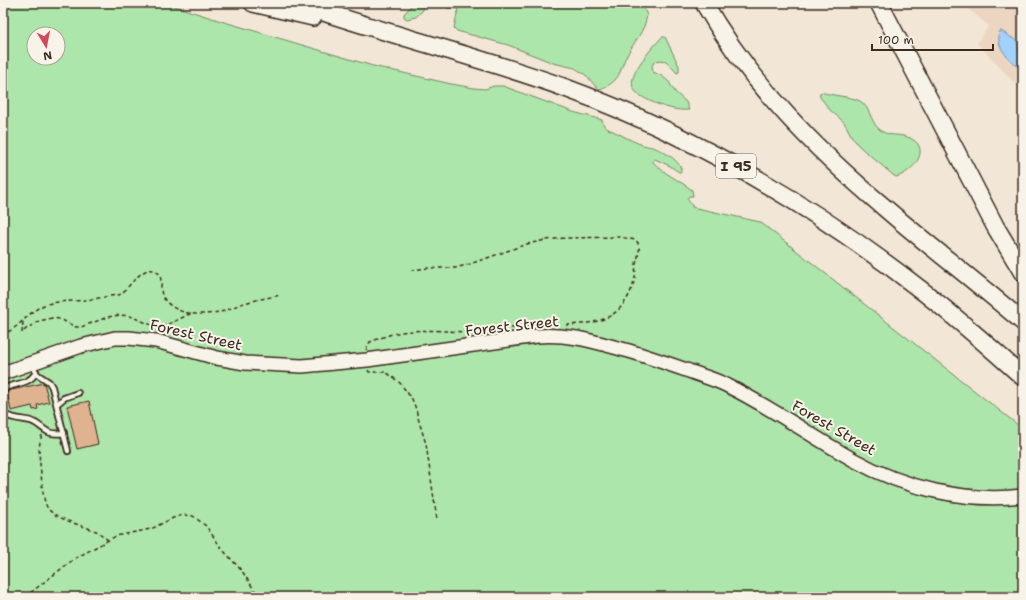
<svg xmlns="http://www.w3.org/2000/svg" width="1026" height="600" font-family="'Shantell Sans',sans-serif">
<style>
.built{fill:#ecd6c1}
.green{fill:#ade6aa;stroke:#748864;fill-rule:evenodd}
.water{fill:#a1d1fe;stroke:#788ea4}
.building{fill:#dfb290;stroke:#3b2a1e}
.lines{fill:none;stroke-linecap:round;stroke-linejoin:round}
.lane-casing{stroke:#3b2a1e;stroke-width:8}
.secondary-casing{stroke:#3b2a1e;stroke-width:16}
.highway-casing{stroke:#3b2a1e;stroke-width:20}
.path{stroke:#3b2a1e;stroke-width:1.5;stroke-dasharray:4 3;stroke-linecap:butt}
.lane{stroke:#f7f3e8;stroke-width:4.5}
.secondary{stroke:#f7f3e8;stroke-width:13}
.highway{stroke:#f7f3e8;stroke-width:17}
.labels{text-anchor:middle;dominant-baseline:central;stroke-width:4;stroke-linejoin:round;paint-order:stroke}
.shield{fill:#f7f3e8;stroke:#73665b;stroke-width:1}
.shield-label{font-size:14px;font-weight:bold;fill:#3b2a1e}
.street-label{font-size:15px;fill:#3b2a1e;stroke:#f7f3e8}
</style>
<rect width="100%" height="100%" fill="#f2e6d6"/>
<filter id="ink" filterUnits="userSpaceOnUse"><feTurbulence type="fractalNoise" baseFrequency=".025" numOctaves="2"/><feDisplacementMap in="SourceGraphic" scale="8" xChannelSelector="R" yChannelSelector="G"/><feConvolveMatrix kernelMatrix="1 2 1 2 8 2 1 2 1" color-interpolation-filters="sRGB"/></filter>
<g filter="url(#ink)">
<polygon class="built" points="961,3 1023,3 1023,92 977,43 989,26"/>
<g class="green">
<path d="M3 3H165L221 21 373 66 451 84 474 88 485 89 494 86H503L573 112 599 119 602 120 604 126 608 129C619 133 629 140 640 144 645 146 650 146 655 148 663 151 683 162 681 172H679L670 166 655 159 653 160V162C664 174 679 180 692 190L693 196H689L687 199 692 205V207L760 222 1023 429V597H3ZM34 34H58V58H34Z"/>
<polygon points="412,3 424,3 423,10 416,17 407,19 404,17 404,14 411,6"/>
<path d="M446 3H641L647 15C645 31 633 43 626 57 622 64 621 74 615 80 611 84 605 88 599 89L596 87 587 76 575 68 553 63 508 45 457 31 454 28 458 9 447 8Z"/>
<path d="M662 37H665L679 66V72L677 73 666 61 660 60 654 62 652 66 653 72 662 76 669 82 675 92 686 102 689 110C676 111 664 107 652 102 646 99 635 94 633 87 628 73 653 47 662 37Z"/>
<path d="M821 92C832 96 850 96 860 101 870 107 870 120 878 128 887 138 900 133 910 138 933 149 912 173 896 177L893 175 859 146 852 137 844 122 830 110 820 97 819 94Z"/>
</g>
<path class="water" d="M1000 31H1001L1017 41 1019 53V66H1016C1007 56 995 47 1000 31Z"/>
<g class="building">
<polygon points="44,383 49,402 37,405 38,409 33,410 32,406 11,411 7,391"/>
<polygon points="89,401 98,444 77,449 67,406"/>
</g>
<g class="lines">
<defs>
<g id="lane">
<polyline points="32,364 37,374 49,382 52,387 68,451"/>
<path d="M3 389C14 383 30 385 36 372"/>
<polyline points="57,404 64,398 78,393"/>
<path d="M3 414C12 419 22 419 31 421 45 426 43 436 64 433"/>
</g>
<path id="secondary" d="M3 373 81 346 115 338H129L156 341 217 358 245 363 302 366 367 360 537 336C570 333 598 343 629 351 649 357 669 364 689 371 702 376 714 379 726 385 771 407 811 436 854 460 904 488 966 503 1023 496"/>
<g id="highway">
<polyline points="253,3 313,17"/>
<path d="M297 3C385 34 475 55 563 87 694 135 815 207 925 293 959 320 991 348 1023 377"/>
<path d="M704 3C750 83 815 149 885 208 930 247 978 283 1023 322"/>
<polyline points="879,3 995,226 1023,273"/>
</g>
</defs>
<use href="#lane" class="lane-casing"/>
<use href="#secondary" class="secondary-casing"/>
<use href="#highway" class="highway-casing"/>
<g class="path">
<path d="M411 270 430 268H455L470 264 527 244 546 240 565 238 620 237 636 240C642 248 638 255 636 264 635 270 636 276 634 282 623 319 599 324 564 325"/>
<polyline points="23,322 22,333 26,329 39,321 52,318 60,319 76,327 81,327 108,317 120,315 130,316 154,326 162,327 192,313"/>
<polyline points="536,325 545,324"/>
<polyline points="511,328 529,326"/>
<path d="M8 332C21 325 29 312 42 306 55 300 71 302 85 300 96 299 107 296 119 295L122 293C130 286 142 267 153 270 166 273 158 289 163 297 175 317 204 316 224 311 230 309 235 306 241 304 254 300 267 298 280 295"/>
<path d="M366 350 368 345 370 342C380 338 390 334 402 332 429 328 457 333 485 332"/>
<polyline points="368,370 369,372 386,372 400,383 412,399 416,409 418,418 426,444 437,520"/>
<path d="M42 435C37 448 40 460 41 474 42 483 43 500 47 507 52 518 84 526 96 531 100 533 104 537 108 540"/>
<polyline points="25,597 74,559 116,536 151,529 173,518 183,515 193,516 206,526 222,549 242,571 259,597"/>
</g>
<use href="#lane" class="lane"/>
<use href="#secondary" class="secondary"/>
<use href="#highway" class="highway"/>
</g>
</g>
<g class="labels">
<rect class="shield" x="716" y="154" width="40" height="24" rx="3"/>
<g class="shield-label">
<text x="736" y="166">I 95</text>
</g>
<g class="street-label">
<text transform="translate(512 326) rotate(-6)">Forest Street</text>
<text transform="translate(196 335) rotate(13)">Forest Street</text>
<text transform="translate(834 428) rotate(30)">Forest Street</text>
</g>
</g>
<rect width="1026" height="600" fill="none" stroke="#f7f3e8" stroke-width="16"/>
<rect x="8" y="8" width="1010" height="584" fill="none" stroke="#3b2a1e" stroke-width="1.5" filter="url(#ink)"/>
<g transform="translate(46 46) rotate(170)"><circle r="19" fill="#f7f3e8" stroke="#aca397"/>
<path d="M0-3L7 15L0 10L-7 15Z" fill="#d1495b"/>
<text y="-6" font-size="11" font-weight="bold" text-anchor="middle" fill="#3b2a1e">N</text>
</g>
<path d="M872 44v6h121v-6" fill="none" stroke="#3b2a1e" stroke-width="2"/>
<text x="878" y="44" font-size="12" fill="#3b2a1e" stroke="#f7f3e8" stroke-width="3" paint-order="stroke">100 m</text>
</svg>
